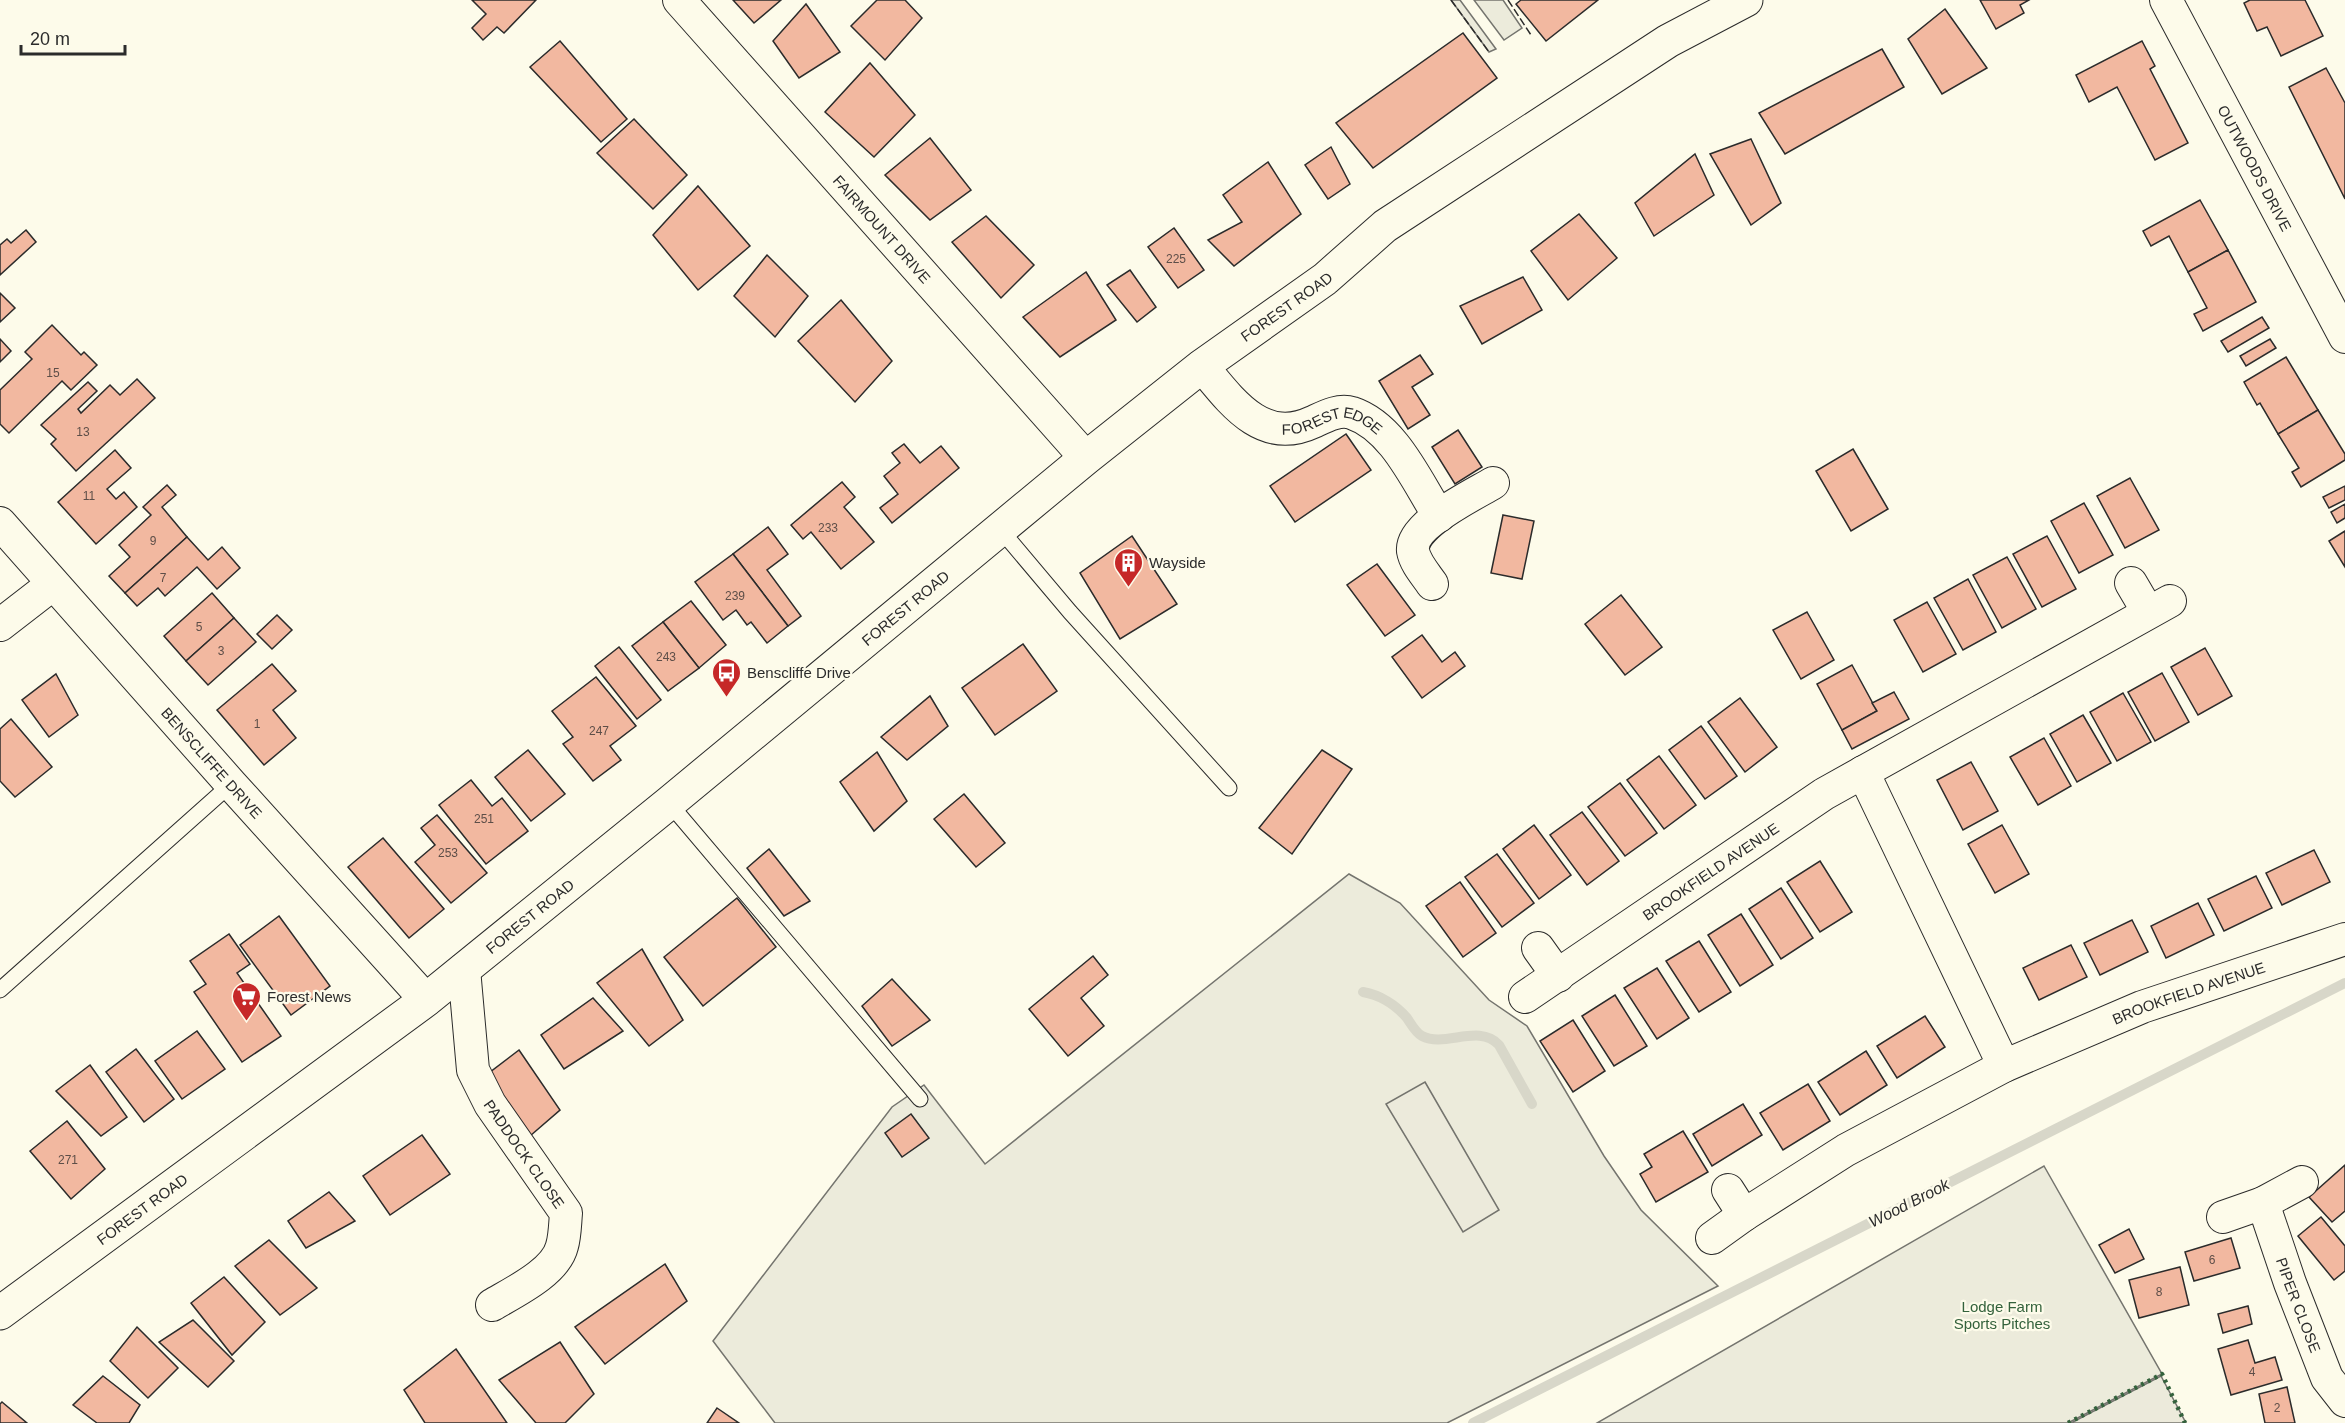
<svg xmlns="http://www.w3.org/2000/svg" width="2345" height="1423" font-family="Helvetica,sans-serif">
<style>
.green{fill:#ecebdb;stroke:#74746e;stroke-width:1.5}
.parking{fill:#eceadb;stroke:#74746e;stroke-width:1.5}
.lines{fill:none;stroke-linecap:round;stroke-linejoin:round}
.stream{stroke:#d8d7c9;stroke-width:10}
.building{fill:#f2b8a0;stroke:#2b2b2b;stroke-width:1.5}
.service-casing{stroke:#2b2b2b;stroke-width:17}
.minor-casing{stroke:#2b2b2b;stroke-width:34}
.tertiary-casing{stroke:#2b2b2b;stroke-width:35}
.service{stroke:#fdfbea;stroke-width:15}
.minor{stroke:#fdfbea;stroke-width:32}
.tertiary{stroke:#fdfbea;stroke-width:33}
.hedge{stroke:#34623c;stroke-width:4.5;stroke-dasharray:3 4.5;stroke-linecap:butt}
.fence{stroke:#2b2b2b;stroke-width:1.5;stroke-dasharray:8 3;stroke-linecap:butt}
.labels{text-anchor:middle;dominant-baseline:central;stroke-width:4.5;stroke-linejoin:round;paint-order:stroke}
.number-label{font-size:12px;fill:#5d4e48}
.street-label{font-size:15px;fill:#2b2b2b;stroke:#fdfbea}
.poi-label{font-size:15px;fill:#2b2b2b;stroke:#fdfbea;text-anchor:start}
.park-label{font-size:15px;fill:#34623c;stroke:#fdfbea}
.water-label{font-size:16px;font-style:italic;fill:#2b2b2b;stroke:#fdfbea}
</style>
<rect width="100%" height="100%" fill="#fdfbea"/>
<!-- green -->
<g class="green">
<polygon points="1451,0 1460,0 1496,49 1489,52"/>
<polygon points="1474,0 1503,0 1522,28 1504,40"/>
<polygon points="1349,874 1400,903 1489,1000 1527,1026 1604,1156 1641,1210 1718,1286 1447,1423 775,1423 713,1341 892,1107 924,1085 985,1164"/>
<polygon points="2044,1166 2162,1374 2068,1423 1597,1423"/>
</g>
<!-- parking -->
<g class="parking">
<polygon points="1425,1082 1499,1210 1463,1232 1386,1104"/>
<polygon points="2161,1376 2186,1423 2071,1423"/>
</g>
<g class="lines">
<!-- stream -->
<g class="stream">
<path d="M1363,992c17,3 33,13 44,26 4,6 9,15 15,18 23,12 57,-13 77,9l33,59"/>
<polyline points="1473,1423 2345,983"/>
</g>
</g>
<!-- building -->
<g class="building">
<polygon points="472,0 536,0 504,33 497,27 483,40 472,28 486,14"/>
<polygon points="733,0 781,0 754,23"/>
<polygon points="877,0 905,0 922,18 885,60 851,26"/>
<polygon points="1521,0 1598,0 1546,41 1516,4"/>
<polygon points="1980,0 2029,0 2020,5 2024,13 1996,29"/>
<polygon points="2250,0 2305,0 2323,36 2281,56 2267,27 2257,31 2244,3"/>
<polygon points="806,4 840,52 799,78 773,41"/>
<polygon points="1945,9 1987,68 1942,94 1908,39"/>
<polygon points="1463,33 1497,78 1373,168 1336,123"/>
<polygon points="560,41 627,119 601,142 530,67"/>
<polygon points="2142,41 2155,66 2150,69 2188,143 2155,160 2117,87 2089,102 2076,75"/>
<polygon points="1882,49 1904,87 1785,154 1759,113"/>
<polygon points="870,63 915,115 874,157 825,112"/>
<polygon points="2326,68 2345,103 2345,199 2289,87"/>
<polygon points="634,119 687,175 653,209 597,153"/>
<polygon points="930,138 971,190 930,220 885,175"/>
<polygon points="1751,139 1781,203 1751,225 1710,154"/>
<polygon points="1331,147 1350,184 1328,199 1305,165"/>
<polygon points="1695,154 1714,195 1654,236 1635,203"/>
<polygon points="1268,162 1301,214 1234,266 1208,240 1242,222 1223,195"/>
<polygon points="698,186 750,246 698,290 653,235"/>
<polygon points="2200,200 2228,250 2188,272 2169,236 2151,246 2143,231"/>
<polygon points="1579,214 1617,258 1568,300 1531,251"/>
<polygon points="986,216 1034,265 1001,298 952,242"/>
<polygon points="1174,228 1204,270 1178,288 1148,247"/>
<polygon points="26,230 36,242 0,275 0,245 7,239 11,243"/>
<polygon points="2228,250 2256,302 2203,331 2194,314 2207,308 2188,272"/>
<polygon points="767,255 808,296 775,337 734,296"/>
<polygon points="1130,270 1156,307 1137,322 1107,285"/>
<polygon points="1086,272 1116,320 1060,357 1023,317"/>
<polygon points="1523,277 1542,310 1482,344 1460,306"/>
<polygon points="0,293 15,308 0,322"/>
<polygon points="841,300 892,361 855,402 798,341"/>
<polygon points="2262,317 2269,328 2228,352 2221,341"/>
<polygon points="52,325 81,355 84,352 97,365 71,390 62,381 9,433 0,424 0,390 32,359 25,352"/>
<polygon points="0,339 11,351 0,362"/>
<polygon points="2270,339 2276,348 2246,366 2240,356"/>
<polygon points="1420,355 1433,374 1412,387 1430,415 1408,429 1379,381"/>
<polygon points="2286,357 2318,410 2278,434 2260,403 2257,405 2244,382"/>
<polygon points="137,379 155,398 76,471 51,444 56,439 41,425 88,382 97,391 78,409 81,413 110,385 120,395"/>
<polygon points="2318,410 2345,454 2345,460 2301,487 2292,472 2299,468 2278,434"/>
<polygon points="1458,430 1482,467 1455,484 1432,447"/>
<polygon points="1346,434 1371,470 1295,522 1270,486"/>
<polygon points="904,444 920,463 941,446 959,468 892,523 880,508 898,494 884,476 900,463 892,453"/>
<polygon points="1853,449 1888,509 1851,531 1816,471"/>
<polygon points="115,450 131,468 107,489 116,499 124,492 137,507 96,544 58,502"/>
<polygon points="2130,478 2159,530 2125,548 2097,496"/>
<polygon points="842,482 855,497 844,507 874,542 841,569 811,532 803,539 791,525"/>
<polygon points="167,485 176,495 162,507 187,537 125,593 109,576 130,557 119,545 151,515 143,507"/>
<polygon points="2345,486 2345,500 2329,508 2323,497"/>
<polygon points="2084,503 2113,555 2079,573 2051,521"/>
<polygon points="2345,504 2345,518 2337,523 2331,512"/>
<polygon points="1503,515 1534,521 1522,579 1491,573"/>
<polygon points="768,527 788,554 767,570 801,616 788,626 733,554"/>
<polygon points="2345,531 2345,567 2329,541"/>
<polygon points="1132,536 1177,604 1120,639 1080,573"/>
<polygon points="2047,536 2076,589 2042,607 2013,554"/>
<polygon points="187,537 208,560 222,547 240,568 217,589 197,567 165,596 158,588 137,606 125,593"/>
<polygon points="733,554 788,626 767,643 751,622 747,625 736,610 723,620 695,582"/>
<polygon points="2007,557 2036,609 2002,628 1973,575"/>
<polygon points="1377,564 1415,615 1385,636 1347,585"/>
<polygon points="1968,579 1996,632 1963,650 1934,598"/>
<polygon points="212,593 234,618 186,661 164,636"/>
<polygon points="1621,595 1662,647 1625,675 1585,624"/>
<polygon points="691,601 726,645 699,668 663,622"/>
<polygon points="1927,602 1956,654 1923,672 1894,620"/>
<polygon points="1807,612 1834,660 1801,679 1773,630"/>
<polygon points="277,615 292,630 272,649 257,634"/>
<polygon points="234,618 256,642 208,685 186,661"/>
<polygon points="663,622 699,668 668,691 632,646"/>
<polygon points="1422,635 1442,662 1455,652 1465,666 1422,698 1392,657"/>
<polygon points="1023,644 1057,691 995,735 962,688"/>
<polygon points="619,647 661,700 637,719 595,666"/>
<polygon points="2205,648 2232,696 2198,715 2171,667"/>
<polygon points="272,664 296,691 273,710 296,738 264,765 217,710"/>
<polygon points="1852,665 1877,711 1842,730 1817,684"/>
<polygon points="2162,673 2189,722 2155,741 2128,692"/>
<polygon points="56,674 78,715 49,737 22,700"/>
<polygon points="596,677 636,726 610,746 621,760 593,781 563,744 573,737 552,711"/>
<polygon points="1894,692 1909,719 1852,749 1842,730 1877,711 1872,703"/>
<polygon points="2123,693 2151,742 2117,761 2090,712"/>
<polygon points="930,696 948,726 907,760 881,737"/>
<polygon points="1740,698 1777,747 1745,772 1708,722"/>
<polygon points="2083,715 2111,763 2077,782 2050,734"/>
<polygon points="11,719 52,767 15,797 0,781 0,729"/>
<polygon points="1701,726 1737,776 1705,799 1669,750"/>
<polygon points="2044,738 2071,786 2038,805 2010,757"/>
<polygon points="528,750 565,794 531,821 495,777"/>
<polygon points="1322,750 1352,769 1292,854 1259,828"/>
<polygon points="877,752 907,801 874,831 840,782"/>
<polygon points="1659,756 1696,805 1664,829 1627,780"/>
<polygon points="1971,762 1998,811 1963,830 1937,780"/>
<polygon points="471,780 492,806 502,798 528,831 486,864 439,805"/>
<polygon points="1620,783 1657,833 1625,856 1588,807"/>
<polygon points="964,794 1005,843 976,867 934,819"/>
<polygon points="1582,812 1619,861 1587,885 1550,835"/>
<polygon points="437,815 487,873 451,903 415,862 435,845 421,828"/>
<polygon points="1534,825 1571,875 1539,899 1503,849"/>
<polygon points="2002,825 2029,874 1995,893 1968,844"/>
<polygon points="383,838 444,909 409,938 348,867"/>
<polygon points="769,849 810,901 784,916 747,868"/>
<polygon points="2314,850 2330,882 2282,905 2266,873"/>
<polygon points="1497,854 1534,903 1502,927 1465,877"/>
<polygon points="1820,861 1852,912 1820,932 1787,882"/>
<polygon points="2256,876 2272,908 2224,931 2208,899"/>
<polygon points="1460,882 1496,933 1463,957 1426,906"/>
<polygon points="1781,888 1813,938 1781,959 1749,909"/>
<polygon points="737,898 776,947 703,1006 664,957"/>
<polygon points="2198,903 2214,935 2166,958 2151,926"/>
<polygon points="1741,914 1773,965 1740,986 1708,935"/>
<polygon points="279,916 330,986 291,1015 240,945"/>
<polygon points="2132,920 2148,952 2100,975 2084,943"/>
<polygon points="229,934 250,964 237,973 281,1036 242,1062 194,992 206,984 190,961"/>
<polygon points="1699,941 1731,992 1699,1012 1666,961"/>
<polygon points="2071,945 2087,977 2039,1000 2023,968"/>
<polygon points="642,949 683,1020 649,1046 597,983"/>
<polygon points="1093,956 1108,975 1081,998 1104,1026 1068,1056 1029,1009"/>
<polygon points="1657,968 1689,1018 1657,1039 1624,988"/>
<polygon points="892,979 930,1020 892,1046 862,1006"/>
<polygon points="1615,995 1647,1046 1614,1066 1582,1016"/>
<polygon points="593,998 623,1031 564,1069 541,1035"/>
<polygon points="1925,1016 1945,1047 1897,1078 1877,1046"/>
<polygon points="1573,1020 1605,1071 1573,1092 1540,1041"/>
<polygon points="197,1031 225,1069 182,1099 155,1061"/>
<polygon points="136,1049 174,1099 144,1122 106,1072"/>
<polygon points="519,1050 560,1110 530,1136 485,1076"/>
<polygon points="1866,1051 1887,1085 1840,1115 1818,1082"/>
<polygon points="90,1065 127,1117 101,1136 56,1091"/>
<polygon points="1808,1084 1830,1121 1783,1150 1760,1113"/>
<polygon points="1743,1104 1762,1135 1712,1166 1693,1134"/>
<polygon points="911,1114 929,1138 902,1157 885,1133"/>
<polygon points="67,1121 105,1169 71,1199 30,1151"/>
<polygon points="1683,1131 1708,1172 1656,1202 1640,1174 1652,1167 1644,1154"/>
<polygon points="422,1135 450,1174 390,1215 363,1176"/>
<polygon points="2345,1165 2345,1211 2332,1222 2309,1197"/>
<polygon points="329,1192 355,1221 306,1248 288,1221"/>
<polygon points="2321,1217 2345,1246 2345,1271 2334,1280 2298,1236"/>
<polygon points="2129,1229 2144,1259 2115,1273 2099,1245"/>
<polygon points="2231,1238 2240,1268 2194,1281 2185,1252"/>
<polygon points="269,1240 317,1288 280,1315 235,1266"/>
<polygon points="665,1264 687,1301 605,1364 575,1327"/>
<polygon points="2180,1267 2189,1305 2139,1318 2129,1280"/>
<polygon points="224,1277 265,1322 232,1355 191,1303"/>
<polygon points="2248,1306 2252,1324 2223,1333 2218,1314"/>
<polygon points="193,1320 234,1361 208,1387 159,1342"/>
<polygon points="137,1327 178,1368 148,1398 110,1361"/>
<polygon points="2248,1340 2255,1363 2275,1357 2282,1380 2231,1395 2218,1349"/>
<polygon points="560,1342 594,1394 565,1423 536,1423 499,1380"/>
<polygon points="456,1349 507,1423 425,1423 404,1390"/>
<polygon points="103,1376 140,1405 129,1423 97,1423 73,1405"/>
<polygon points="2287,1387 2295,1423 2265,1423 2259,1394"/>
<polygon points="2,1402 27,1423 0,1423 0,1404"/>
<polygon points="717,1408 739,1423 707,1423"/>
</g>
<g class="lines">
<defs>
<g id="service">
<polyline points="1000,529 1070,612 1229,788"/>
<polyline points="669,803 920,1099"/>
<polyline points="0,990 231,784"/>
</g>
<g id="minor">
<path id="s1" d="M679,0l407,458"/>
<path id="s2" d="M2166,0l179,337"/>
<path id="s3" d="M1202,366c29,35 60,80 111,56 13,-6 26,-13 39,-9 42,14 65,69 87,103"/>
<path id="s4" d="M0,523l231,261 195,216"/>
<polyline points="2131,583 2148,612"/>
<path d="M1432,584c-6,-9 -17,-21 -19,-33 -3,-26 60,-56 80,-68"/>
<polyline points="0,625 53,584"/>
<polyline points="1863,772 2004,1066"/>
<polyline points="1538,948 1558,976"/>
<path id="s5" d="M464,969l9,101 17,34 76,109c-1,11 -1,23 -4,33 -6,26 -48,46 -70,59"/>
<path id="s6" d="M1525,997l299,-203 346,-193"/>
<polyline points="1728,1190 1744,1215"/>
<path id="s7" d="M2263,1203l27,80 37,95 18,23"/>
<polyline points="2223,1217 2263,1203 2302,1182"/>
<path id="s8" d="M1712,1238l32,-23 102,-65 158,-84 138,-59 203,-68"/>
</g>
<g id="tertiary">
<path id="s9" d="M0,1313l426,-313 243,-197 417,-345 116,-92 123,-87 60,-53 283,-185 78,-41"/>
</g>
</defs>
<!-- service casing -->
<use href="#service" class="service-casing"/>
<!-- minor casing -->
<use href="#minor" class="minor-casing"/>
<!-- tertiary casing -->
<use href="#tertiary" class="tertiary-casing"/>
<!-- service -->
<use href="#service" class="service"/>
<!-- minor -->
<use href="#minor" class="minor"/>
<!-- tertiary -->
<use href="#tertiary" class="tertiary"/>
<!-- hedge -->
<polyline class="hedge" points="2068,1423 2162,1374 2185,1423"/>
<!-- fence -->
<g class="fence">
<polyline points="1451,0 1489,52"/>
<polyline points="1508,0 1531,35"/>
</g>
</g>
<!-- icons -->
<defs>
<symbol id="building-pin" viewBox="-11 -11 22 30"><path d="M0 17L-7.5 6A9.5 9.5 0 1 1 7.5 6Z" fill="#c62828" stroke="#fdfbea"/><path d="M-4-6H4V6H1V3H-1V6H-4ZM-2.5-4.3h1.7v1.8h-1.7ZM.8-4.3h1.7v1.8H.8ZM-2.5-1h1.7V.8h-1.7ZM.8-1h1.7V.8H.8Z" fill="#fff"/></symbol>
<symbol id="bus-pin" viewBox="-11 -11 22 30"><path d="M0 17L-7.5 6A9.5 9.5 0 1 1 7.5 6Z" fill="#c62828" stroke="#fdfbea"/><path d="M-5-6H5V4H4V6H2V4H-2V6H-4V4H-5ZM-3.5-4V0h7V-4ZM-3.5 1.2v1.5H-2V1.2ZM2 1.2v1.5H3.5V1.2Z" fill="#fff"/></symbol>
<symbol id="supermarket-pin" viewBox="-11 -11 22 30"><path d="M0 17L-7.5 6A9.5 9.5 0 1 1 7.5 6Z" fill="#c62828" stroke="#fdfbea"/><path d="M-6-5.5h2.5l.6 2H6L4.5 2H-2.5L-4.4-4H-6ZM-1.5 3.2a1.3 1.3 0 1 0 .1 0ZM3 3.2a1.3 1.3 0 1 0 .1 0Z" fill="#fff"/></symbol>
</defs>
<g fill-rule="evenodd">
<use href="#building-pin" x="1112" y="546" width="33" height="45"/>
<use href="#bus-pin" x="710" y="656" width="33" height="45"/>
<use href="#supermarket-pin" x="230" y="980" width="33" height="45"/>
</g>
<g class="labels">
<!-- number labels -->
<g class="number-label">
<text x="1176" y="259">225</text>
<text x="53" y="373">15</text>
<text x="83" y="432">13</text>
<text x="89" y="496">11</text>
<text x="828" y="528">233</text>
<text x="153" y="541">9</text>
<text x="163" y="578">7</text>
<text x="735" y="596">239</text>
<text x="199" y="627">5</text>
<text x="221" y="651">3</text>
<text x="666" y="657">243</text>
<text x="257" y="724">1</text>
<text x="599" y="731">247</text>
<text x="484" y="819">251</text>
<text x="448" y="853">253</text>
<text x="68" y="1160">271</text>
<text x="2212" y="1260">6</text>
<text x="2159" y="1292">8</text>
<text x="2252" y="1372">4</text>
<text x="2277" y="1408">2</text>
</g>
<!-- street labels -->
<g class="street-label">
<text stroke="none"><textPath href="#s2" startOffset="190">OUTWOODS DRIVE</textPath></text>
<text stroke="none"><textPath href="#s1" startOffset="306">FAIRMOUNT DRIVE</textPath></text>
<text stroke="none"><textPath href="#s9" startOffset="1634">FOREST ROAD</textPath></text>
<text stroke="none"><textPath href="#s3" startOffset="158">FOREST EDGE</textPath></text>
<text stroke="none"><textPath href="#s9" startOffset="1148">FOREST ROAD</textPath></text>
<text stroke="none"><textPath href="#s4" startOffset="320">BENSCLIFFE DRIVE</textPath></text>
<text stroke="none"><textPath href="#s6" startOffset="224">BROOKFIELD AVENUE</textPath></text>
<text stroke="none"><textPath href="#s9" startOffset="662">FOREST ROAD</textPath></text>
<text stroke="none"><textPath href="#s8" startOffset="538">BROOKFIELD AVENUE</textPath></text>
<text stroke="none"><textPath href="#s5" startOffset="200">PADDOCK CLOSE</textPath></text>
<text stroke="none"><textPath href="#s9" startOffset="176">FOREST ROAD</textPath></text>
<text stroke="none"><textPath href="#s7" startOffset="108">PIPER CLOSE</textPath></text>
</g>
<!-- poi labels -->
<g class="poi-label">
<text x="1149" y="562">Wayside</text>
<text x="747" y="672">Benscliffe Drive</text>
<text x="267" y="996">Forest News</text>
</g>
<!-- park labels -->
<g class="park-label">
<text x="2002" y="1306">Lodge Farm<tspan x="2002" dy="17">Sports Pitches</tspan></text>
</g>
<!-- water labels -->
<g class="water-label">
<text transform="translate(1909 1203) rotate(-27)">Wood Brook</text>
</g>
</g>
<!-- scale -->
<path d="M21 45v9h104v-9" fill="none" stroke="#2b2b2b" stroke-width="3"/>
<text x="30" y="45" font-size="18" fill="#2b2b2b" stroke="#fdfbea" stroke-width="4.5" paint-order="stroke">20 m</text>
</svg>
